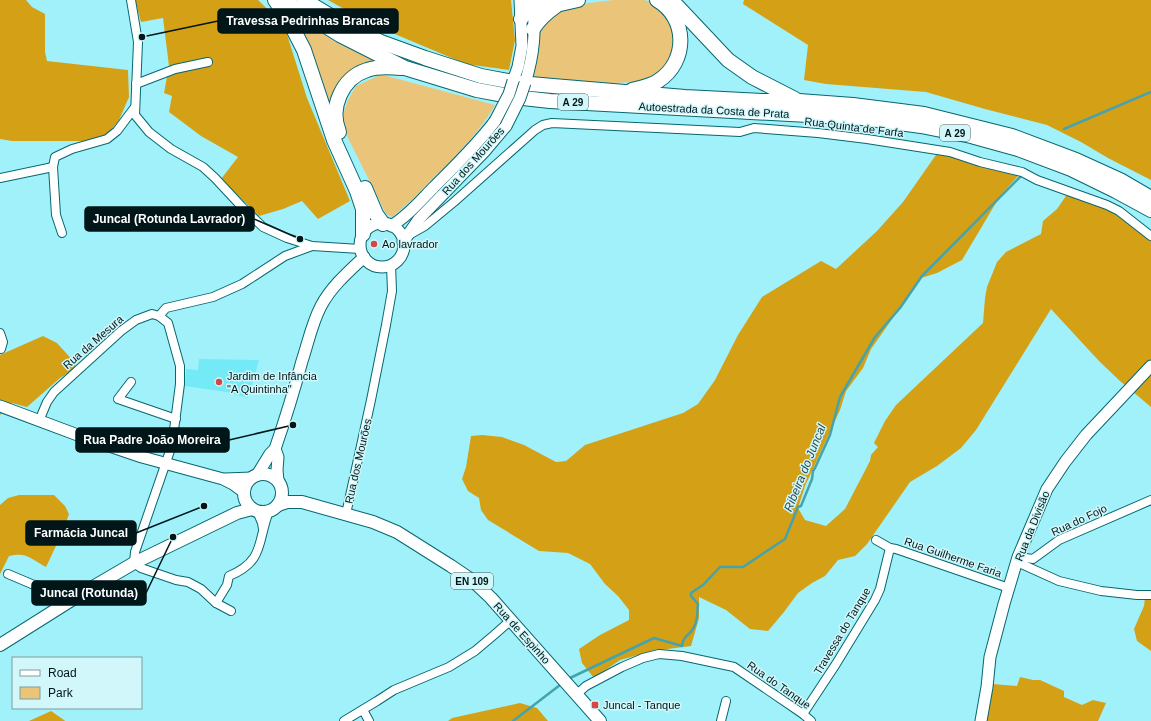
<svg xmlns="http://www.w3.org/2000/svg" width="1151" height="721" font-family="Helvetica,sans-serif">
<style>
.built{fill:#73eaf6}
.green{fill:#eac579}
.forest{fill:#d4a016}
.lines{fill:none;stroke-linecap:round;stroke-linejoin:round}
.stream{stroke:#46a3ac;stroke-width:2.5}
.street-casing{stroke:#06676f;stroke-width:10}
.secondary-casing{stroke:#06676f;stroke-width:13}
.primary-casing{stroke:#06676f;stroke-width:14}
.highway-casing{stroke:#06676f;stroke-width:16}
.street{stroke:#fff;stroke-width:8}
.secondary{stroke:#fff;stroke-width:11}
.primary{stroke:#fff;stroke-width:12}
.highway{stroke:#fff;stroke-width:14}
.secondary-bridge-casing{stroke:#06676f;stroke-width:13;stroke-linecap:butt}
.secondary-bridge{stroke:#fff;stroke-width:11}
.poi-dot{fill:#d54647;stroke:#d1f7fb;stroke-width:1.5}
.labels{text-anchor:middle;dominant-baseline:central;stroke-width:3;stroke-linejoin:round;paint-order:stroke}
.shield{fill:#d1f7fb;stroke:#3f5a5c;stroke-width:1}
.shield-label{font-size:10px;font-weight:bold;fill:#011618}
.street-label{font-size:11px;fill:#011618;stroke:#d1f7fb}
.poi-label{font-size:11px;fill:#011618;stroke:#d1f7fb;text-anchor:start}
.water-label{font-size:12px;font-style:italic;fill:#2b494c;stroke:#d1f7fb}
.leader{fill:none;stroke:#011618;stroke-width:1.5}
.callout-dot{fill:#011618;stroke:#d1f7fb;stroke-width:1.5}
.callout{fill:#011618;stroke:#011618;stroke-width:1.5}
.callout-label{font-size:12px;text-anchor:middle;font-weight:bold;fill:#fff}
</style>
<rect width="100%" height="100%" fill="#a1f1fa"/>
<!-- built -->
<polygon class="built" points="199,359 259,360 248,398 227,392 185,386 186,369 198,370"/>
<!-- green -->
<g class="green">
<polygon points="613,0 644,0 651,2 665,12 674,34 672,59 655,77 641,82 608,83 532,77 539,32 546,19 566,6"/>
<polygon points="295,16 336,42 378,63 330,108 292,20"/>
<path d="M378,76h9l108,29c-17,29 -38,50 -62,73 -13,14 -26,27 -41,39l-6,-3 -42,-84v-18l4,-12 8,-14z"/>
</g>
<!-- forest -->
<g class="forest">
<polygon points="0,0 26,0 32,7 45,14 45,52 47,61 128,70 129,97 119,120 104,139 85,141 12,141 0,139"/>
<polygon points="135,0 258,0 284,25 307,98 350,201 318,219 302,201 283,209 259,216 221,179 238,157 201,136 169,112 172,96 164,93 169,66 163,18 141,22"/>
<polygon points="328,0 511,0 515,40 509,70 466,64 371,24"/>
<polygon points="744,0 1151,0 1151,180 1108,158 1081,142 1047,125 985,109 926,92 826,84 804,80 808,45 743,4"/>
<polygon points="938,152 1019,175 1000,196 962,260 937,273 921,278 871,349 863,368 846,391 840,410 805,486 798,508 805,520 826,526 845,509 870,461 871,455 878,447 874,443 885,421 896,405 983,323 985,298 987,287 997,262 1006,252 1041,234 1043,221 1057,209 1068,193 1110,209 1151,239 1151,407 1120,381 1099,361 1051,309 976,430 961,448 937,466 910,482 867,544 855,556 838,560 825,576 812,583 798,593 784,612 768,631 750,629 726,610 699,597 699,618 691,646 652,651 620,660 594,678 582,663 579,649 600,635 629,620 629,610 618,596 605,584 590,564 568,553 539,551 488,520 481,510 479,498 468,491 462,479 466,467 471,436 482,435 502,437 524,445 556,462 566,461 585,445 683,413 698,404 715,380 738,335 762,297 821,261 836,269 877,231 903,202"/>
<polygon points="43,336 57,343 75,363 76,368 60,378 27,407 12,403 0,415 0,355"/>
<path d="M19,495h35l11,11 4,8 -6,17 -17,36c-16,-8 -18,-15 -37,-11l-9,18v-69l8,-7z"/>
<polygon points="1151,595 1151,651 1137,641 1134,629 1144,606 1145,598"/>
<polygon points="1020,677 1033,680 1040,680 1064,691 1064,697 1082,705 1093,700 1106,703 1098,721 983,721 992,684 1017,686"/>
<polygon points="520,703 537,708 548,721 448,721 452,718"/>
<polygon points="51,711 64,720 65,721 29,721"/>
</g>
<g class="lines">
<!-- stream -->
<g class="stream">
<polyline points="1064,129 1151,92"/>
<path d="M570,678l84,-40 28,8c1,-11 8,-10 12,-19 4,-6 3,-16 4,-23l-7,-8v-3l12,-8 17,-18h23l42,-28 13,-32 3,-1 11,-27 1,-8 2,-3 15,-33 10,-38 35,-60 25,-29 22,-32 100,-101"/>
<polyline points="513,721 560,685"/>
</g>
<defs>
<g id="street">
<polyline points="131,0 138,42 135,115 149,132 171,149 203,167 215,178 242,207 263,227 287,238 312,246 360,249"/>
<polyline points="136,84 175,69 208,62"/>
<polyline points="0,178 53,167"/>
<polyline points="62,233 56,215 53,167 55,157 72,149 107,139 117,131 135,107"/>
<polyline points="409,235 425,226 454,202 535,130 543,125 552,123 740,132 754,128 818,133 867,139 950,152 980,162 1022,172 1037,180 1107,205 1119,211 1151,236"/>
<polyline points="159,316 166,308 213,297 242,284 285,256 312,246"/>
<polyline points="0,333 3,342 1,349"/>
<polyline points="131,382 118,399 176,419"/>
<polyline points="39,421 47,402 54,392 121,331 136,320 152,314 159,316 168,323 180,366 180,384 172,445 135,552 134,563 141,568 176,580 188,582 201,589 216,603 231,611"/>
<polyline points="257,511 262,523 263,529"/>
<polyline points="346,514 371,400 386,325 392,291 391,265"/>
<polyline points="890,548 896,549 1009,588"/>
<polyline points="1018,557 1033,559 1059,540 1151,500"/>
<polyline points="1017,562 1059,581 1101,591 1137,595 1151,595"/>
<polyline points="8,574 34,585 54,588 81,594"/>
<path d="M216,603l11,-18 2,-9c36,-15 28,-34 40,-65"/>
<polyline points="577,694 586,686 622,667 643,658 659,654 682,656 734,667 803,714 811,721"/>
<polyline points="363,710 369,721"/>
<polyline points="803,714 836,664 875,600 880,589 890,548 876,540"/>
<polyline points="344,721 377,701 394,690 449,667 475,651 494,635 511,620"/>
<polyline points="721,721 726,701"/>
</g>
<g id="secondary">
<polyline points="513,81 518,67 522,46 520,0"/>
<path d="M525,83c8,-25 13,-58 5,-83"/>
<circle cx="382" cy="245" r="22"/>
<path d="M391,226c17,-10 30,-26 43,-39 21,-21 43,-42 61,-66"/>
<polyline points="403,242 419,219 484,152 506,126"/>
<polyline points="0,406 83,437 142,457 223,479 233,484 244,492"/>
<polyline points="275,449 278,457 277,470 278,481"/>
<path d="M257,475l13,-21 5,-5c10,-29 19,-58 27,-88 6,-18 10,-38 19,-55 10,-19 27,-34 43,-49"/>
<polyline points="225,479 252,478"/>
<polyline points="981,721 987,687 990,657 1004,604 1018,557 1047,489 1065,462 1086,435 1151,366"/>
</g>
<g id="primary">
<circle cx="263" cy="493" r="19"/>
<polyline points="278,505 287,502 302,502 373,522 397,532 451,566 473,581 491,598 600,721"/>
<polyline points="0,645 81,594 134,563 237,513 252,509"/>
</g>
<g id="highway">
<polyline points="275,0 288,19 304,50 334,140 357,191 363,209 363,234"/>
<polyline points="282,0 300,10 340,35 405,68 477,90 514,97 550,101 863,118 921,126 971,136 1018,149 1071,169 1116,191 1151,210"/>
<polyline points="304,0 344,24 381,42 425,58 481,76 519,83 553,86 685,97 762,101 799,101 853,105 924,114 1012,136 1076,160 1120,180 1151,198"/>
<polyline points="527,0 539,7 547,7 578,0"/>
<polyline points="671,0 679,8 728,60 752,77 795,99"/>
<polyline points="521,19 528,7 536,0"/>
<path d="M533,29c6,-10 13,-16 23,-23"/>
<path d="M632,90c8,-2 19,-4 26,-9 30,-19 30,-63 -1,-81"/>
<path d="M339,132c-10,-24 3,-54 28,-62 11,-4 23,-3 34,-2"/>
<polyline points="365,188 376,214 383,224"/>
</g>
</defs>
<!-- street casing -->
<use href="#street" class="street-casing"/>
<!-- secondary casing -->
<use href="#secondary" class="secondary-casing"/>
<!-- primary casing -->
<use href="#primary" class="primary-casing"/>
<!-- highway casing -->
<use href="#highway" class="highway-casing"/>
<!-- street -->
<use href="#street" class="street"/>
<!-- secondary -->
<use href="#secondary" class="secondary"/>
<!-- primary -->
<use href="#primary" class="primary"/>
<!-- highway -->
<use href="#highway" class="highway"/>
<defs>
<g id="secondary-bridge">
<polyline points="495,121 509,94 513,81"/>
<polyline points="506,126 520,98 525,83"/>
</g>
</defs>
<!-- secondary-bridge casing -->
<use href="#secondary-bridge" class="secondary-bridge-casing"/>
<!-- secondary-bridge -->
<use href="#secondary-bridge" class="secondary-bridge"/>
</g>
<!-- markers -->
<g class="poi-dot">
<circle cx="374" cy="244" r="4"/>
<circle cx="219" cy="382" r="4"/>
<rect x="591" y="701" width="8" height="8" rx="2"/>
</g>
<g class="labels">
<!-- shield labels -->
<g class="shield">
<rect x="558" y="94" width="30" height="16" rx="3"/>
<rect x="940" y="125" width="30" height="16" rx="3"/>
<rect x="451" y="573" width="42" height="16" rx="3"/>
</g>
<g class="shield-label">
<text x="573" y="102">A 29</text>
<text x="955" y="133">A 29</text>
<text x="472" y="581">EN 109</text>
</g>
<!-- street labels -->
<g class="street-label">
<text transform="translate(714 110) rotate(3)">Autoestrada da Costa de Prata</text>
<text transform="translate(854 127) rotate(7)">Rua Quinta de Farfa</text>
<text transform="translate(473 161) rotate(-48)">Rua dos Mourões</text>
<text transform="translate(93 342) rotate(-41)">Rua da Mesura</text>
<text transform="translate(358 461) rotate(-77)">Rua dos Mourões</text>
<text transform="translate(1079 520) rotate(-25)">Rua do Fojo</text>
<text transform="translate(1032 526) rotate(-68)">Rua da Divisão</text>
<text transform="translate(953 557) rotate(19)">Rua Guilherme Faria</text>
<text transform="translate(842 631) rotate(-59)">Travessa do Tanque</text>
<text transform="translate(522 633) rotate(48)">Rua de Espinho</text>
<text transform="translate(779 685) rotate(35)">Rua do Tanque</text>
</g>
<!-- poi labels -->
<g class="poi-label">
<text x="382" y="244">Ao lavrador</text>
<text x="227" y="376">Jardim de Infância<tspan x="227" dy="13">"A Quintinha"</tspan></text>
<text x="603" y="705">Juncal - Tanque</text>
</g>
<!-- water labels -->
<g class="water-label">
<text transform="translate(805 468) rotate(-68)">Ribeira do Juncal</text>
</g>
</g>
<!-- callouts -->
<path class="leader" d="M142 37L218 21M300 239L254 219M293 425L229 440M204 506L136 533M173 537L146 593"/>
<g class="callout-dot">
<circle cx="142" cy="37" r="4"/>
<circle cx="300" cy="239" r="4"/>
<circle cx="293" cy="425" r="4"/>
<circle cx="204" cy="506" r="4"/>
<circle cx="173" cy="537" r="4"/>
</g>
<g class="callout">
<rect x="218" y="9" width="180" height="24" rx="4"/>
<rect x="85" y="207" width="169" height="24" rx="4"/>
<rect x="76" y="428" width="153" height="24" rx="4"/>
<rect x="26" y="521" width="110" height="24" rx="4"/>
<rect x="32" y="581" width="114" height="24" rx="4"/>
</g>
<g class="callout-label">
<text x="308" y="25">Travessa Pedrinhas Brancas</text>
<text x="169" y="223">Juncal (Rotunda Lavrador)</text>
<text x="152" y="444">Rua Padre João Moreira</text>
<text x="81" y="537">Farmácia Juncal</text>
<text x="89" y="597">Juncal (Rotunda)</text>
</g>
<!-- legend -->
<rect x="12" y="657" width="130" height="52" fill="#d1f7fb" stroke="#7e9da0"/>
<rect x="20" y="670" width="20" height="6" fill="#ffffff" stroke="#7e9da0"/>
<text x="48" y="677" font-size="12" fill="#011618">Road</text>
<rect x="20" y="687" width="20" height="12" fill="#eac579" stroke="#7e9da0"/>
<text x="48" y="697" font-size="12" fill="#011618">Park</text>
</svg>
